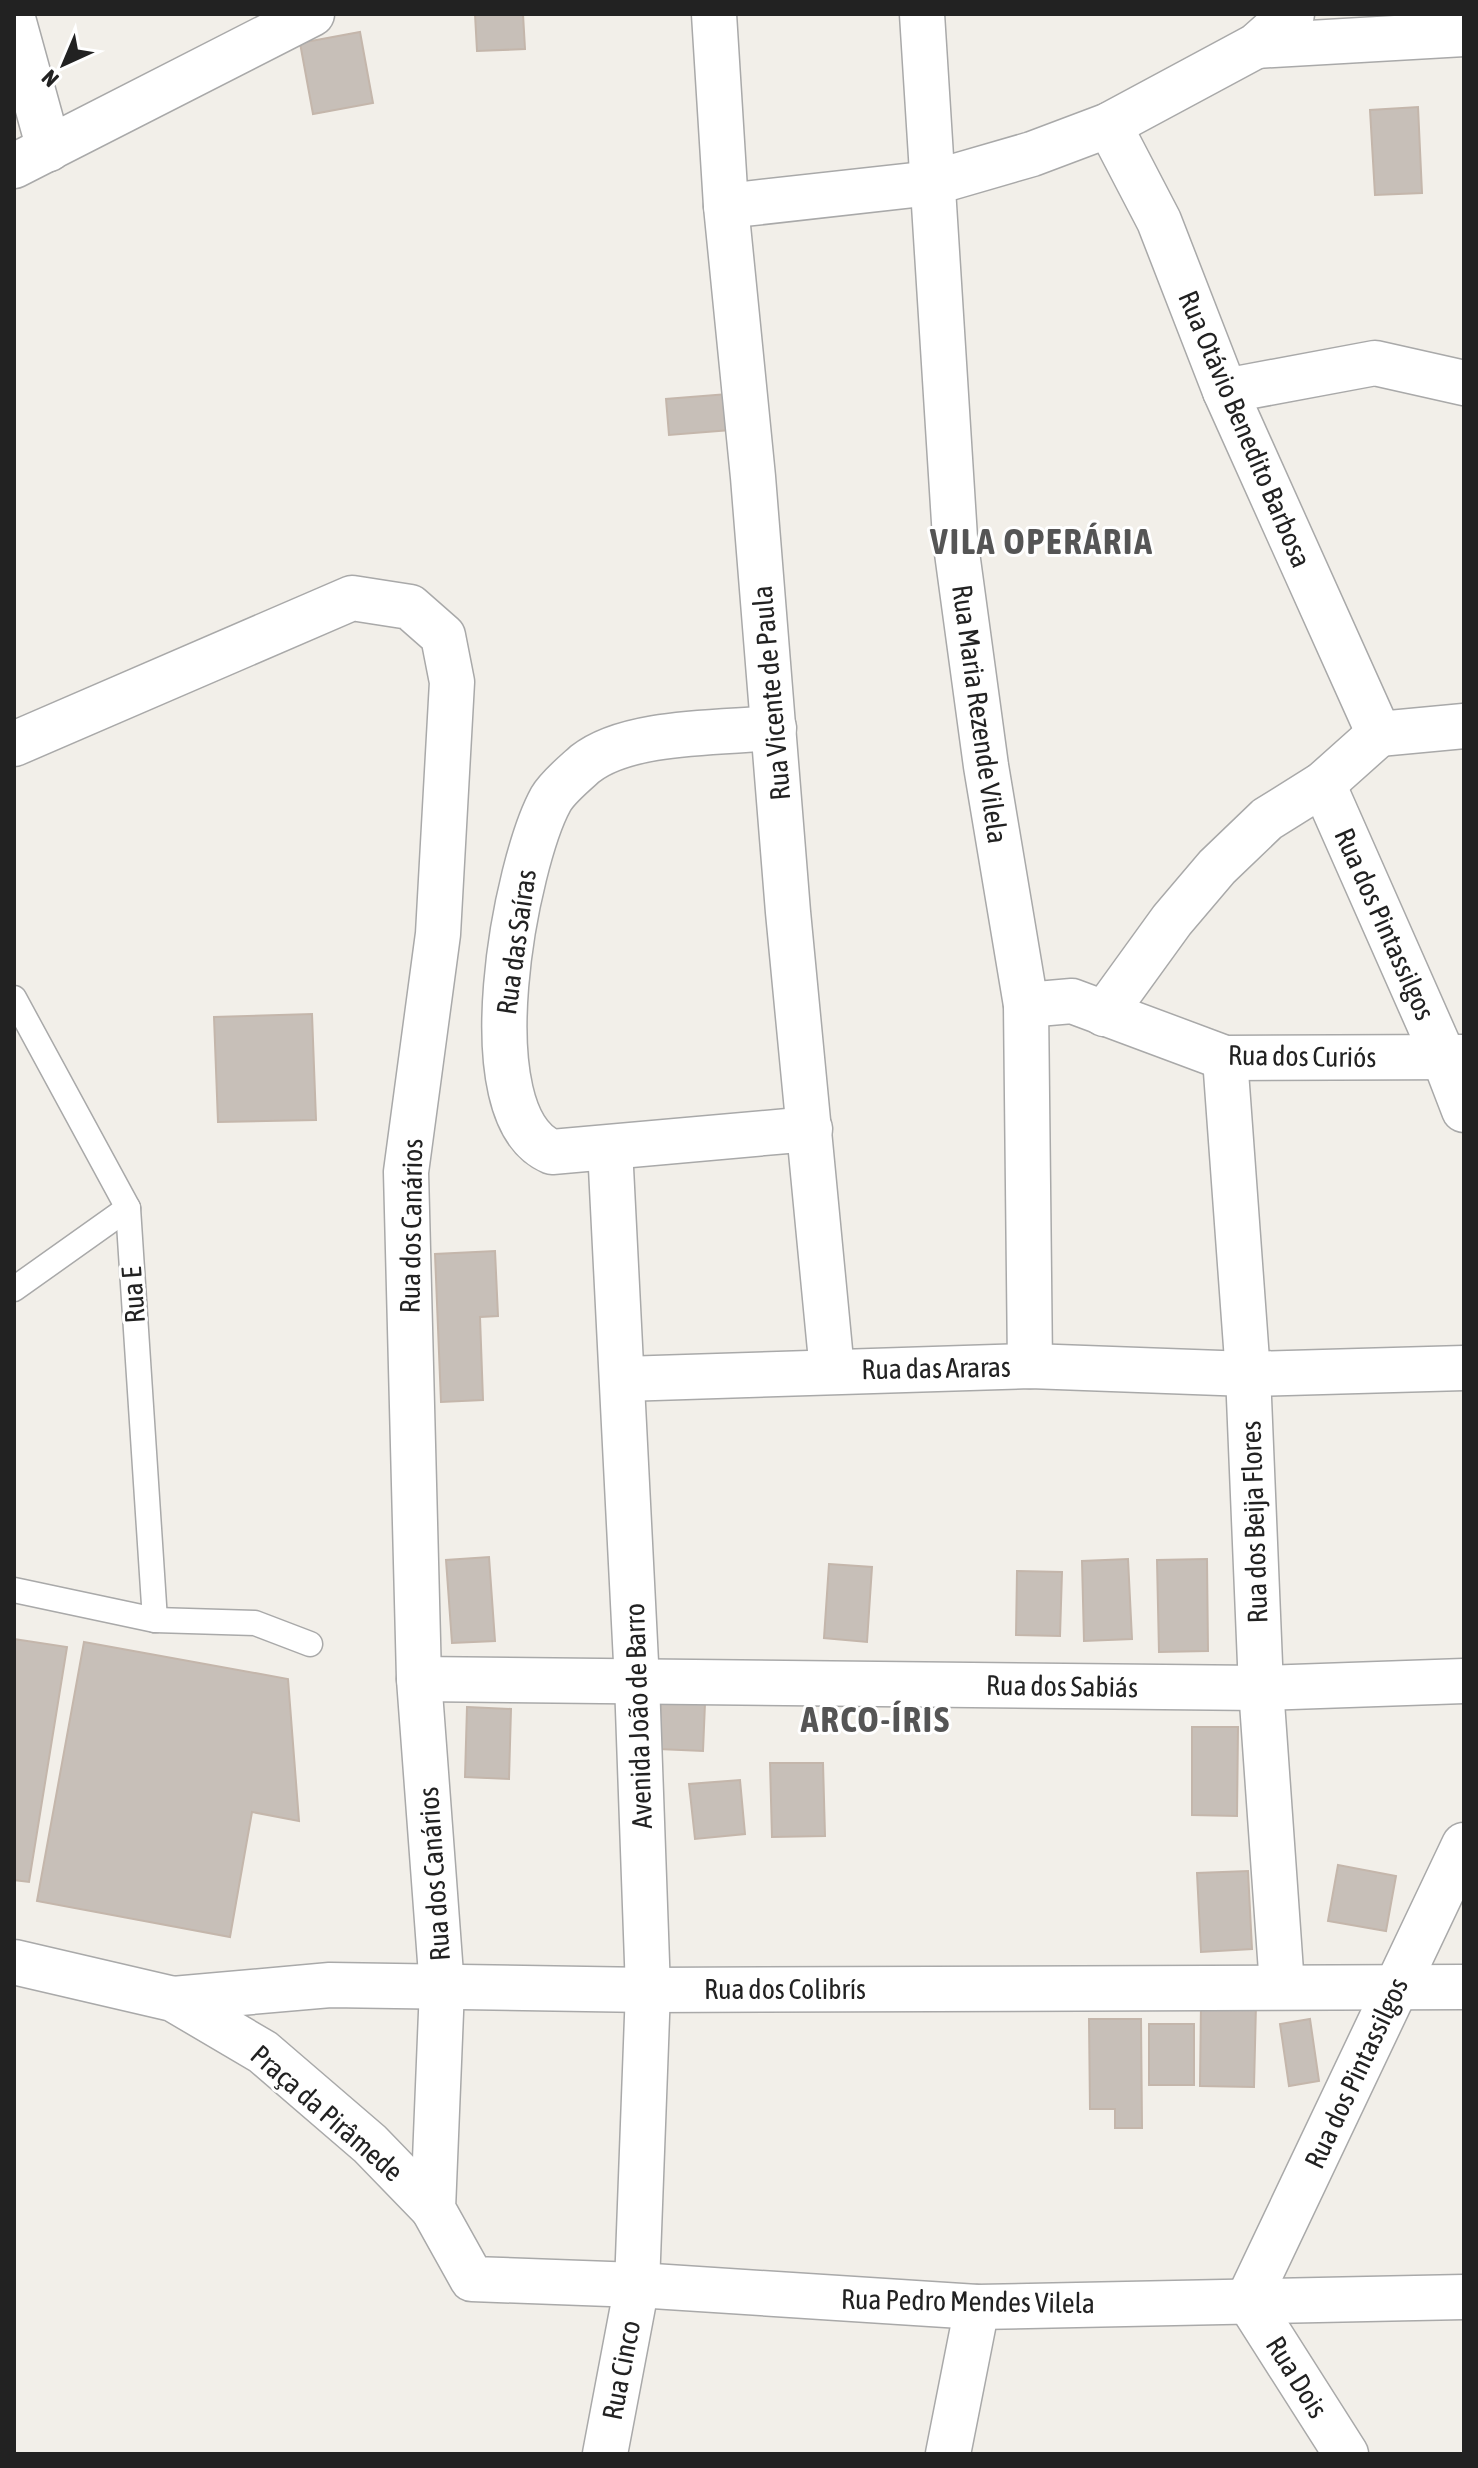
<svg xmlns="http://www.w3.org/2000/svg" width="1478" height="2468" font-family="'Asap Condensed',sans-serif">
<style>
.building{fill:#c7bfb8;stroke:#c4b6ab;stroke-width:2}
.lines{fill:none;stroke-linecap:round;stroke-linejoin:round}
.lane-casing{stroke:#a9a9a9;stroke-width:27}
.street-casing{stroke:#a9a9a9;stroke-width:47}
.lane{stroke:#fff;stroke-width:24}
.street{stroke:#fff;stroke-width:44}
.labels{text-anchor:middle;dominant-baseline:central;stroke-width:6;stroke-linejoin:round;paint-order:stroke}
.street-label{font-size:28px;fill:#222;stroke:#fff}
.district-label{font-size:36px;font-weight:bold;letter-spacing:2px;fill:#555;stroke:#fff}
</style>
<rect width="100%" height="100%" fill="#f2efe9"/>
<!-- building -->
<g class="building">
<polygon points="475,14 523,14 525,49 477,51"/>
<polygon points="360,32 373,103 313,114 300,43"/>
<polygon points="1418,107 1422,193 1375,195 1370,110"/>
<polygon points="740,393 743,429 669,435 666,399"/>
<polygon points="312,1014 316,1120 218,1122 214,1017"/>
<polygon points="495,1251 498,1316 480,1317 483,1400 441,1402 435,1254"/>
<polygon points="489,1557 495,1641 452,1643 446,1560"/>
<polygon points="1128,1559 1132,1639 1084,1641 1082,1561"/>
<polygon points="1207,1559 1208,1651 1159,1652 1157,1560"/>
<polygon points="829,1564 872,1567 867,1642 824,1638"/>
<polygon points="1017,1571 1062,1572 1060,1636 1016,1635"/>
<polygon points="14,1639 67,1647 29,1882 14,1880"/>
<polygon points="84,1642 288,1679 299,1821 252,1812 230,1937 37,1901"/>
<polygon points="661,1701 705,1703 703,1751 659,1749"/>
<polygon points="467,1707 511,1709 509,1779 465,1777"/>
<polygon points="1192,1727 1238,1727 1237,1816 1192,1815"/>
<polygon points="770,1763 823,1763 825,1836 772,1837"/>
<polygon points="740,1780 745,1834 695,1839 689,1784"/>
<polygon points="1338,1865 1396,1876 1386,1931 1328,1921"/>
<polygon points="1248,1871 1252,1949 1201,1952 1197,1873"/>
<polygon points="1201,2003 1256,2004 1254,2087 1200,2086"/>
<polygon points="1089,2019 1141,2019 1142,2128 1115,2128 1115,2109 1090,2109"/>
<polygon points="1310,2019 1319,2081 1289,2086 1280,2024"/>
<rect x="1149" y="2024" width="45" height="61"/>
</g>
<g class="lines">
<defs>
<g id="lane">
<polyline points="14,998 128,1208 155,1620"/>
<polyline points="14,1289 128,1208"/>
<polyline points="14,1590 155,1620 255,1623 310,1644"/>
</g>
<g id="street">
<polyline points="714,14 726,206 753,477 788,912 832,1371"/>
<polyline points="922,14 955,538 986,766 1026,1005 1030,1366"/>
<polyline points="14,22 49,149"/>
<polyline points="1256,46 1464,34"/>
<polyline points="1109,125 1159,221 1225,391 1379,734"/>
<polyline points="14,166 312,14"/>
<polyline points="726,206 932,183 1032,154 1109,125 1256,46 1292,14"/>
<polyline points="1225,391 1375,363 1464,383"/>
<path d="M774,728c-54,5 -146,2 -189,36 -10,9 -27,23 -34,35 -35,63 -85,317 1,353l258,-23"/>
<polyline points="1379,734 1464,726"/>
<polyline points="14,744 352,598 410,607 443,636 452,682 438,934 406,1172 419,1679 442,1988 433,2209 472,2279 637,2285 977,2307 1464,2297"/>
<polyline points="1323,784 1444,1058 1464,1110"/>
<polyline points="1026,1005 1072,1001 1225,1058 1464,1057"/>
<polyline points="1104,1014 1172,920 1217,867 1267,819 1323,784 1379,734"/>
<polyline points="1225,1058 1248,1374 1261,1688 1282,1986"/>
<polyline points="623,1379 1030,1366 1248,1374 1464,1368"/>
<polyline points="419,1679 1261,1688 1464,1681"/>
<polyline points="14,1962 173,1999 263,2052 370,2144 433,2209"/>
<polyline points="173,1999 330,1985 648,1990 1464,1987"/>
<polyline points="605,2454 637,2285 648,1990 637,1682 610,1148"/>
<polyline points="948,2454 977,2307"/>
<polyline points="1346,2454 1248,2300 1464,1845"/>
</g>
</defs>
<!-- lane casing -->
<use href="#lane" class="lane-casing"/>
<!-- street casing -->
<use href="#street" class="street-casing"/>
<!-- lane -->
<use href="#lane" class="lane"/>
<!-- street -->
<use href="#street" class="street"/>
</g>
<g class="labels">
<!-- street labels -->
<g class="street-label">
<text transform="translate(1245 429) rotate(67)">Rua Otávio Benedito Barbosa</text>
<text transform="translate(771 693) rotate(-95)">Rua Vicente de Paula</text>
<text transform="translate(980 714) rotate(82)">Rua Maria Rezende Vilela</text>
<text transform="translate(1385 924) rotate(66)">Rua dos Pintassilgos</text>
<text transform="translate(516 942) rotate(-82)">Rua das Saíras</text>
<text transform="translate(1302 1056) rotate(1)">Rua dos Curiós</text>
<text transform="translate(411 1226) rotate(-89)">Rua dos Canários</text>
<text transform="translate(133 1295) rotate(-94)">Rua E</text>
<text transform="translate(936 1368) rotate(-1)">Rua das Araras</text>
<text transform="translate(1254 1522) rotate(-92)">Rua dos Beija Flores</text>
<text transform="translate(1062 1686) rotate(1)">Rua dos Sabiás</text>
<text transform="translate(638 1716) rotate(-92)">Avenida João de Barro</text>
<text transform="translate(434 1874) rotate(-94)">Rua dos Canários</text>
<text x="785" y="1989">Rua dos Colibrís</text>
<text transform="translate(1356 2073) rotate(-65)">Rua dos Pintassilgos</text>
<text transform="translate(327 2113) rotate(41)">Praça da Pirâmede</text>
<text transform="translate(968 2301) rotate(1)">Rua Pedro Mendes Vilela</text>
<text transform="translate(621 2370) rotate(-79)">Rua Cinco</text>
<text transform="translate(1297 2377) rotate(58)">Rua Dois</text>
</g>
<!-- district labels -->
<g class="district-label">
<text x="1042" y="541">VILA OPERÁRIA</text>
<text x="876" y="1719">ARCO-ÍRIS</text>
</g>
</g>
<!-- border -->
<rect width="1478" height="2468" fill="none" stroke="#222222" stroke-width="32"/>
<!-- north arrow -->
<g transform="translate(64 64) rotate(224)" stroke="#ffffff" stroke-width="6" paint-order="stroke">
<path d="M0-6L14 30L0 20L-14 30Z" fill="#222222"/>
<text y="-12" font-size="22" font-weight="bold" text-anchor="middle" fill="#222222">N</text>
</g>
</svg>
